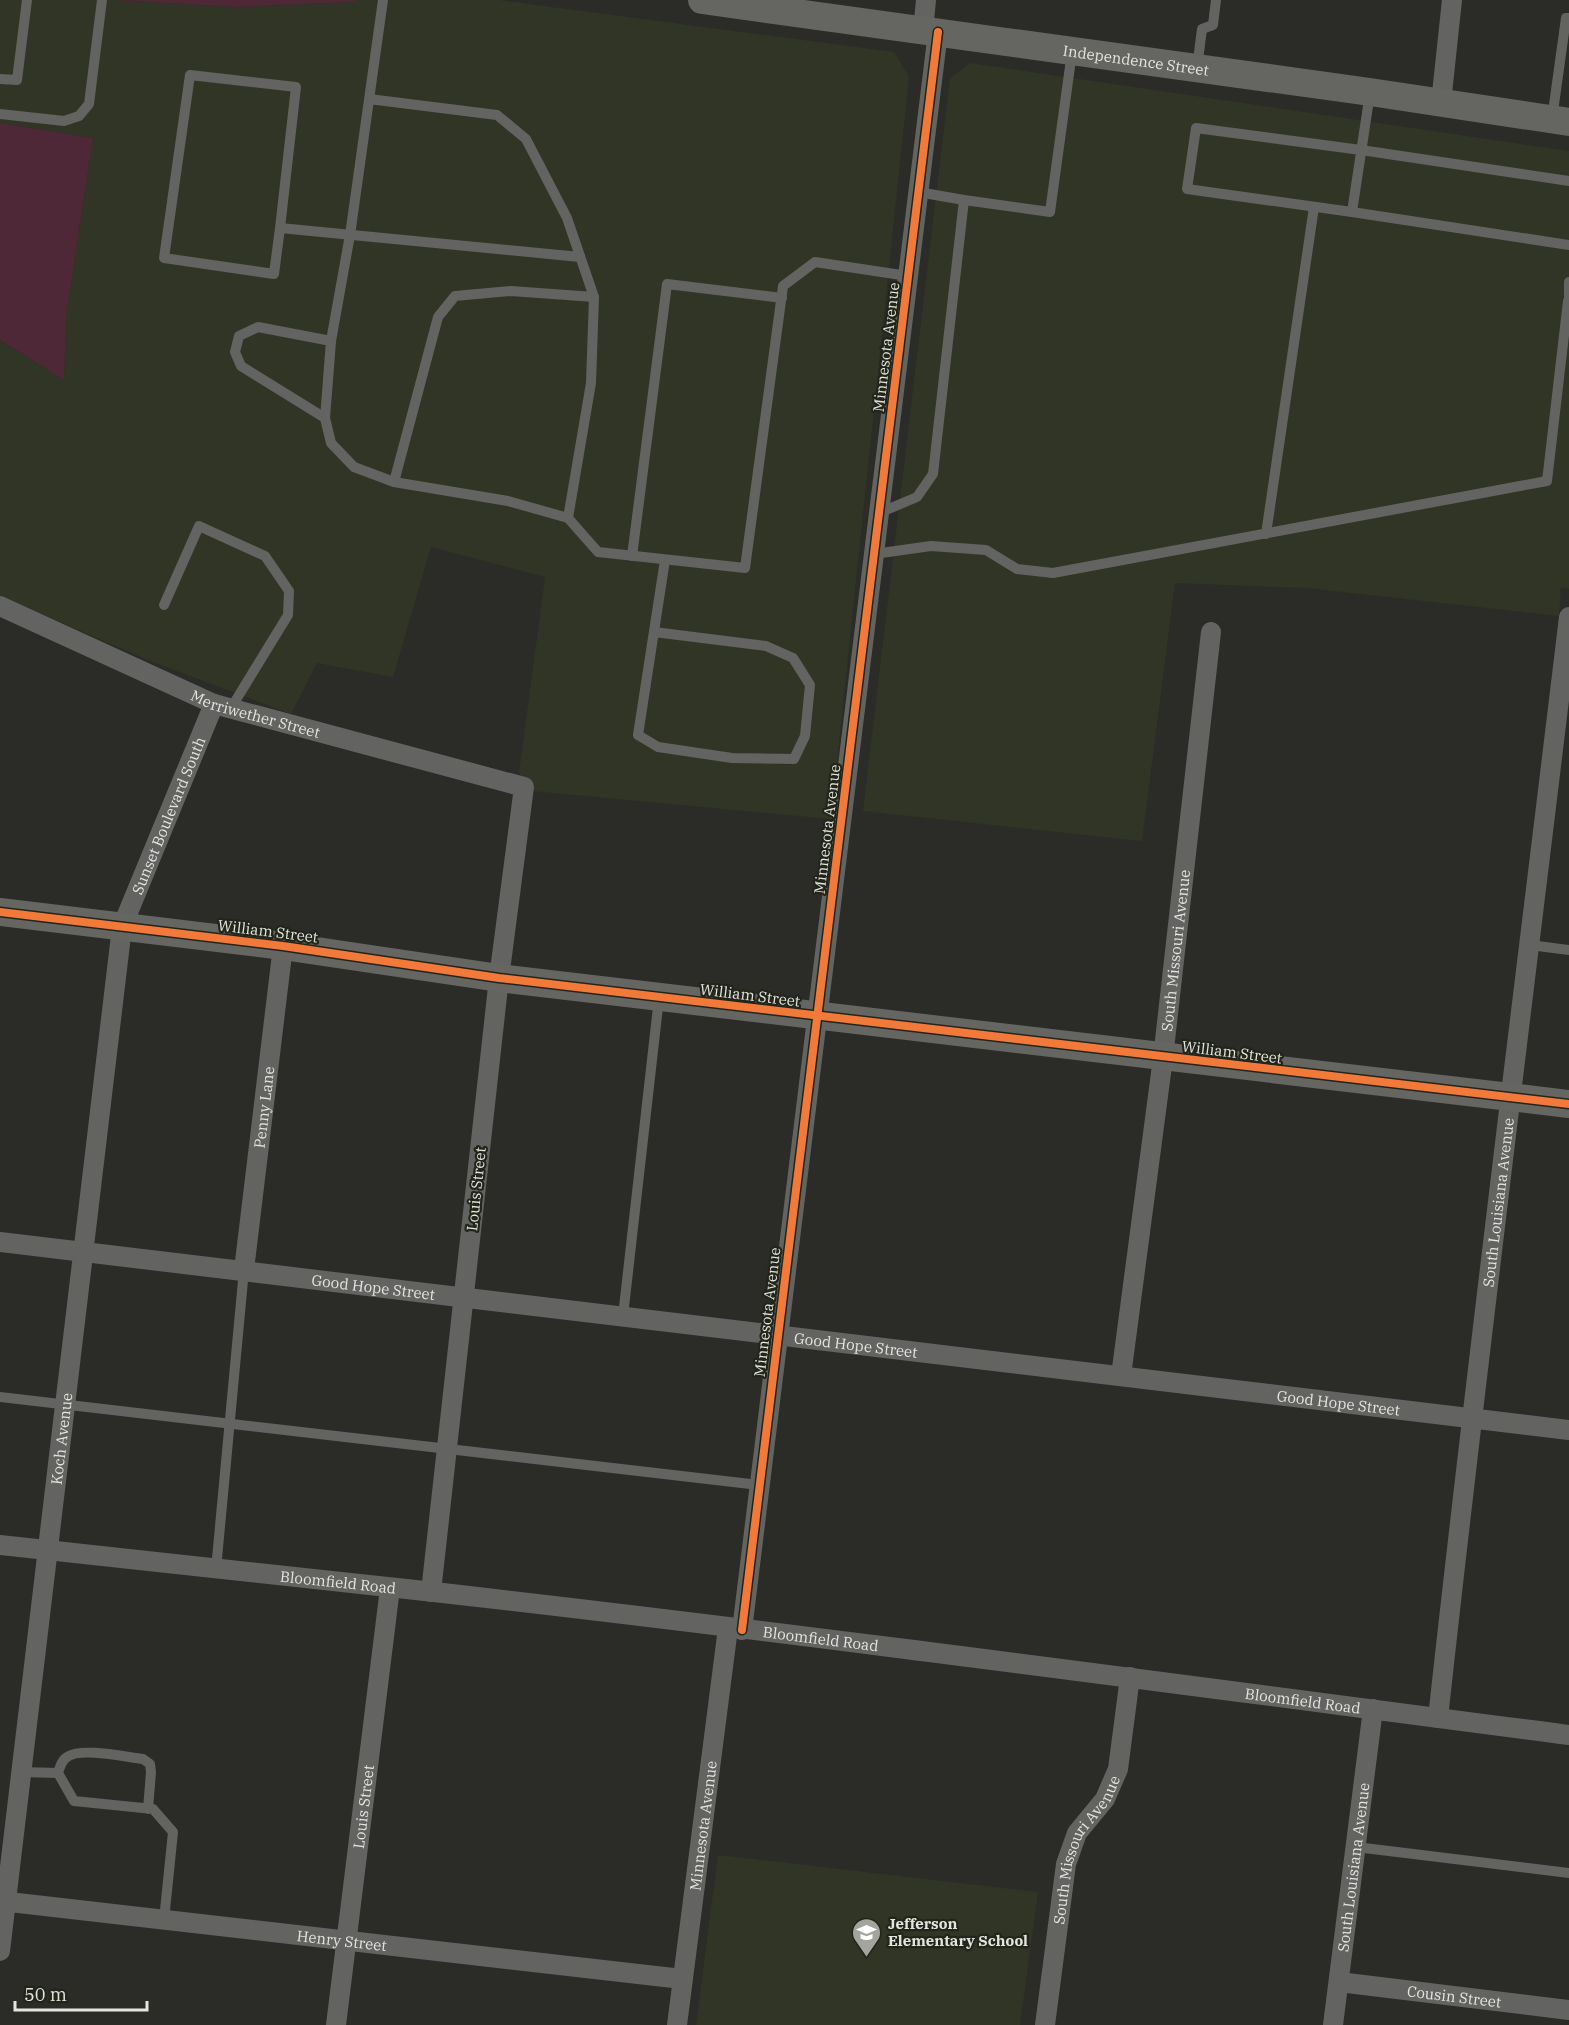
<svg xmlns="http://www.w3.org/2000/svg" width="1569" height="2025" font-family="'IBM Plex Serif',serif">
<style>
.built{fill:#313525}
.green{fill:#4e2836}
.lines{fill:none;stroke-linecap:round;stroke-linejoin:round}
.lane{stroke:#636362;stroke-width:10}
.street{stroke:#636362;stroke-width:20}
.secondary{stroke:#656662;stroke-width:28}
.cycleway-casing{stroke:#22251a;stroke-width:11}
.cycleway{stroke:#f17a3a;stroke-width:8}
.labels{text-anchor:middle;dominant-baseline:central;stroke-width:4.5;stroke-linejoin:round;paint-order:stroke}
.street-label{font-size:15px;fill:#e3e5de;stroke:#22251a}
.poi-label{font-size:15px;font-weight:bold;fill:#e3e5de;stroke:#22251a;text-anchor:start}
</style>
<rect width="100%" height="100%" fill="#2b2c27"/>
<!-- built -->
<g class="built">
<polygon points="0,0 114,0 236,7 355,2 357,0 499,0 894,52 909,77 831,819 533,791 519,773 545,577 431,547 393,677 317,663 291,714 148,660 0,596 0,340 64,380 66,316 93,138 0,123"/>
<polygon points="970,63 1569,151 1569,589 1561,588 1559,616 1306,588 1175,583 1142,841 863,811 950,78"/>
<polygon points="718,1855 1038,1892 1020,2025 696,2025"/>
</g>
<!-- green -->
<g class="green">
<polygon points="114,0 357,0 355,2 236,7"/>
<polygon points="0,123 93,138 66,316 64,380 0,340"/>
</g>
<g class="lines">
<!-- lane -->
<g class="lane">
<polyline points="1197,68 1202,29 1213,25 1216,0"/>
<polyline points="0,79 17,80 27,0"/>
<polyline points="1370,93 1352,212 1569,245"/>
<polyline points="369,99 497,115 526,139 567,218 594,297 591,383 568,518 508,501 394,482 354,467 331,443 325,418 331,341 350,235 383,0"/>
<polyline points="0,114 64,121 79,116 89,104 102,0"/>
<polyline points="1552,119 1566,18 1569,18"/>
<polyline points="964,200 1050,212 1072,52"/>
<polyline points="1352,212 1187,189 1196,128 1361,150 1569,181"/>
<polyline points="280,228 274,274 164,258 190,75 296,87 280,228 580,257"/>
<polyline points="1569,282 1569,302"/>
<polyline points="325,418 241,366 235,352 239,336 258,327 331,341"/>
<polyline points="394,482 438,317 455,296 511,291 594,297"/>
<polyline points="879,513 917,497 933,474 964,200 918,192"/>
<polyline points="568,518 598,552 745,568 783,286 815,262 908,276"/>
<polyline points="1266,534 1314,207"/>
<polyline points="874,554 931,546 986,550 1017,569 1053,573 1547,481 1568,301"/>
<polyline points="632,556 667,284 782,298"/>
<polyline points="164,605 199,526 265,556 289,591 288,615 231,708"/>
<polyline points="654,632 766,646 793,658 810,685 805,736 794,759 732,758 658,747 638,735 665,560"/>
<polyline points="1530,945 1569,950"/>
<polyline points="623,1316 659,998"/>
<polyline points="0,1397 759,1485"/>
<polyline points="216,1569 244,1270"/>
<polyline points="21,1772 58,1773"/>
<path d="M148,1809l3,-37 -1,-8 -7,-5c-18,-2 -62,-12 -76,-2 -6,4 -7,10 -9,16l16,28 79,8 20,23 -9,88"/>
<polyline points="1356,1847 1569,1873"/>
</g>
<!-- street -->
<g class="street">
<polyline points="923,31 926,0"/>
<polyline points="1441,103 1452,0"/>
<path id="s1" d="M0,606l214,98 310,83 -25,191 -68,614"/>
<path id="s2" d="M0,1242l1569,188"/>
<path id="s3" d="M244,1270l39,-324"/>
<path id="s4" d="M1121,1376l42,-318 48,-426"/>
<path id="s5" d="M0,1545c145,17 290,31 434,47 379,43 757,94 1135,143"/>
<polyline points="742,1630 938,32"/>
<path id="s6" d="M1438,1718c40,-367 87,-734 131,-1101"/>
<path id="s7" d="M0,1901l682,78"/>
<path id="s8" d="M0,1951l122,-1024 92,-223"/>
<path id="s9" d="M1339,1982l230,28"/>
<path id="s10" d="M336,2025l54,-437"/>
<path id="s11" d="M677,2025l51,-397"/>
<path id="s12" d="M1045,2025l21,-161 11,-31 28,-34 13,-30 12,-92"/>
<path id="s13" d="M1333,2025l40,-316"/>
</g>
<!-- secondary -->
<g class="secondary">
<path id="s14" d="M702,0l668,92 199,30"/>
<polyline points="0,912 283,946 499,978 1569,1104"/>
</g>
<defs>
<g id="cycleway">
<polyline points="0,912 283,946 499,978 1569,1104"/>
<polyline points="742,1630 938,32"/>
</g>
</defs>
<!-- cycleway casing -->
<use href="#cycleway" class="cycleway-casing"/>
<!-- cycleway -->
<use href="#cycleway" class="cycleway"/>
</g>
<!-- icons -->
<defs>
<symbol id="school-pin" viewBox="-11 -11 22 30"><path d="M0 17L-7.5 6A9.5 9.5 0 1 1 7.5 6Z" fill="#a3a49e" stroke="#22251a"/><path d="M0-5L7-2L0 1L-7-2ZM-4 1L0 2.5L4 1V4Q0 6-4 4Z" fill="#fff"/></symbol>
</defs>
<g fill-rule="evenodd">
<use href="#school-pin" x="850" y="1916" width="33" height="45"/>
</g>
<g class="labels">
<!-- street labels -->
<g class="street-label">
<text stroke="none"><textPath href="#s14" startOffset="438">Independence Street</textPath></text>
<text transform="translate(886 347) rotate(-83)">Minnesota Avenue</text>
<text stroke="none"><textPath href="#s1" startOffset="278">Merriwether Street</textPath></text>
<text stroke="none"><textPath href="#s8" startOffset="1152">Sunset Boulevard South</textPath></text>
<text transform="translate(827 829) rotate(-83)">Minnesota Avenue</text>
<text transform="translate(268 931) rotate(7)">William Street</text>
<text stroke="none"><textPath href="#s4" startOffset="429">South Missouri Avenue</textPath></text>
<text transform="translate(750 995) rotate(7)">William Street</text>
<text transform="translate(1232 1052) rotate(7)">William Street</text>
<text stroke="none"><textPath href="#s3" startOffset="164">Penny Lane</textPath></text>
<text transform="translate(476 1189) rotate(-84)">Louis Street</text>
<text stroke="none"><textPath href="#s6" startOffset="519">South Louisiana Avenue</textPath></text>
<text stroke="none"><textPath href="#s2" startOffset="376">Good Hope Street</textPath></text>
<text transform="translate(767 1312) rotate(-83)">Minnesota Avenue</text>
<text stroke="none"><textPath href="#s2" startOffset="862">Good Hope Street</textPath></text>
<text stroke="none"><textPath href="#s2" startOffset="1348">Good Hope Street</textPath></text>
<text stroke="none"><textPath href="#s8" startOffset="516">Koch Avenue</textPath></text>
<text stroke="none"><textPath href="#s5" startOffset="340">Bloomfield Road</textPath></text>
<text stroke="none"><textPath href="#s5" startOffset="826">Bloomfield Road</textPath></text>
<text stroke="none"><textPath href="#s5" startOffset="1312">Bloomfield Road</textPath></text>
<text stroke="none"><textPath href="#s10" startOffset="220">Louis Street</textPath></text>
<text stroke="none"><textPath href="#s11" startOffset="201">Minnesota Avenue</textPath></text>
<text stroke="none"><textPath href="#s12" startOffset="183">South Missouri Avenue</textPath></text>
<text stroke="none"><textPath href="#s13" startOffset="159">South Louisiana Avenue</textPath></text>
<text stroke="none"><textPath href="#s7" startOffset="344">Henry Street</textPath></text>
<text stroke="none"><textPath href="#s9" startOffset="116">Cousin Street</textPath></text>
</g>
<!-- poi labels -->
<g class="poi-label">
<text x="888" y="1923">Jefferson<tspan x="888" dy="17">Elementary School</tspan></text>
</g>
</g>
<!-- scale -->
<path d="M15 2001v9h132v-9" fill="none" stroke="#e3e5de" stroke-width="3"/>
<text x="24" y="2001" font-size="18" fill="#e3e5de" stroke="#22251a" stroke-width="4.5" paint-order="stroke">50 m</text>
</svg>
